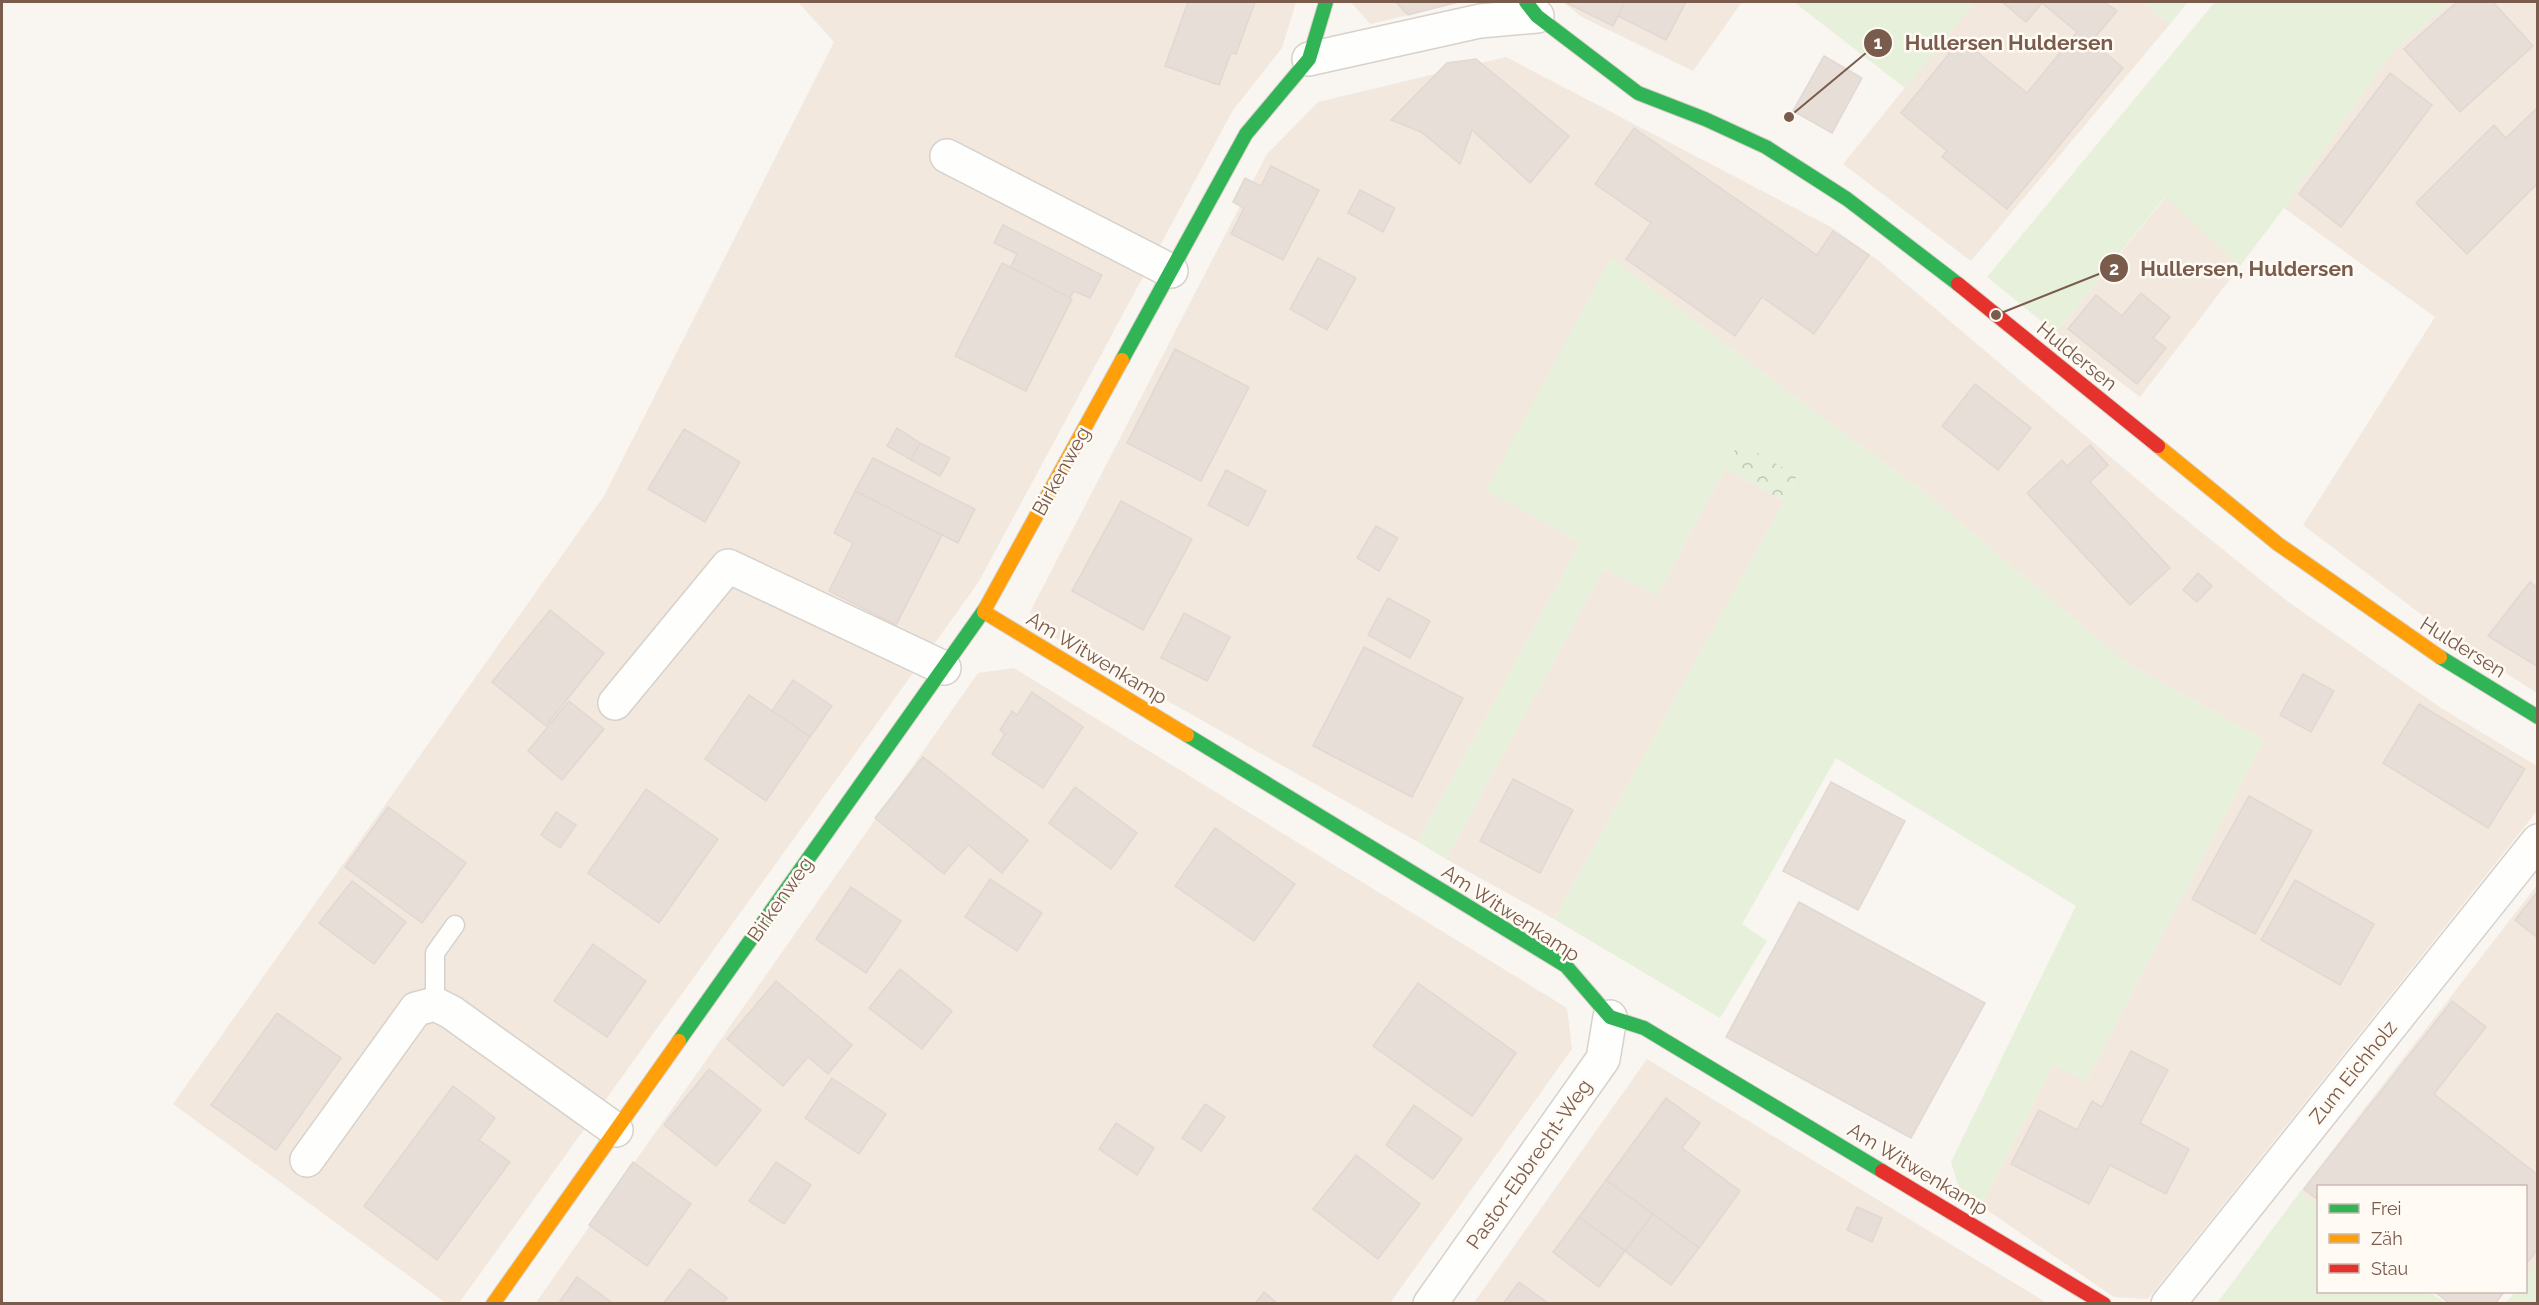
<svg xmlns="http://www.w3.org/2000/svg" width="2539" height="1305" font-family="Raleway,sans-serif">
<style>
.residential{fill:#f2e8de}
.grass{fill:#e7f0db}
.forest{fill:url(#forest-crowns)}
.building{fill:#e6ded7;stroke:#e2d8d2;stroke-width:1.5}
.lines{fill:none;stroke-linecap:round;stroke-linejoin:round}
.lane-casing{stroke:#d7d1cb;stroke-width:21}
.street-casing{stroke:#d7d1cb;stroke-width:36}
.fast-casing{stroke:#d9d2cb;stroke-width:16}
.slow-casing{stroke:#d9d2cb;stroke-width:16}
.jam-casing{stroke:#d9d2cb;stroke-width:16}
.lane{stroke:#fefefd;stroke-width:18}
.street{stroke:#fefefd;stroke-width:33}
.fast{stroke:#30b455;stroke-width:14}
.slow{stroke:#ff9f0a;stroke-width:14}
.jam{stroke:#e5322d;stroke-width:14}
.labels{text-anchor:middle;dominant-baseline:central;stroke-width:5;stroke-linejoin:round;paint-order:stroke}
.street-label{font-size:20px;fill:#7a5c4d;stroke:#fffaf3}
.leader{fill:none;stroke:#7a5c4d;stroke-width:2}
.callout-dot{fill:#7a5c4d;stroke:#fffaf3;stroke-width:2}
.mark-label{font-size:18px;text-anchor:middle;font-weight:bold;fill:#fff}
.callout-label{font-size:21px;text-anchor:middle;font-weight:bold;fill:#7a5c4d;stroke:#fffaf3;stroke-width:5;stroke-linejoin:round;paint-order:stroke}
</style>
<defs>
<pattern id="forest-crowns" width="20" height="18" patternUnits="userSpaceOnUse" patternTransform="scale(1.5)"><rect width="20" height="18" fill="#e7f0db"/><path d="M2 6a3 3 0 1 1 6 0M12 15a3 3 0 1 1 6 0" fill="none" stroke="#c0c6b4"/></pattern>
</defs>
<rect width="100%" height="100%" fill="#f9f5f0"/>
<!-- residential -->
<g class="residential">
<polygon points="798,2 1296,2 1282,48 1233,110 978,583 459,1303 446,1303 173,1104 604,496 834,42"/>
<polygon points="1351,2 1463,2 1370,24"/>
<polygon points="1563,2 1742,2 1693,71 1582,17"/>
<polygon points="1975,2 2143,2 2170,24 1971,261 1843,164"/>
<polygon points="2451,2 2537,2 2537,693 2459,643 2303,525 2435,317 2284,208 2391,53"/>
<polygon points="1506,57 1831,227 1879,261 2159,498 2287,601 2441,708 2537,766 2537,811 2148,1299 2114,1297 1981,1206 2053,1065 2086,1081 2264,740 2124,661 1917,486 1827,421 1612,258 1487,490 1580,543 1418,842 1038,628 1030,612 1267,154 1318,102"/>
<polygon points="2166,197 2240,266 2140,397 2056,333"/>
<polygon points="1725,469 1784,501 1554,919 1446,859 1604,569 1657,595"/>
<polygon points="1014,668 1567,1008 1572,1049 1390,1303 535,1304 978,673"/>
<polygon points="2537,885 2538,1261 2526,1277 2526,1186 2318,1186 2318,1206 2300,1192"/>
<polygon points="1647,1059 2047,1303 1473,1304"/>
</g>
<!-- grass -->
<g class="grass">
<polygon points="1794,2 1975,2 1905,88"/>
<polygon points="2143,2 2188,2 2170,24"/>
<polygon points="2215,2 2451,2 2391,53 2284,208 2240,266 2165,197 2056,333 1987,277"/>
<polygon points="1611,257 1827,421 1917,486 2124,661 2264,740 2086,1081 2053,1065 1981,1206 1960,1191 1951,1162 2076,906 1836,758 1742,924 1767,941 1720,1018 1554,919 1797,477 1739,443 1657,595 1604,569 1446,859 1418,842 1580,543 1486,490"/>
<polygon points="2300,1192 2318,1206 2318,1292 2430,1292 2445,1303 2217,1303"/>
<polygon points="2537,1261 2537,1303 2506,1303 2515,1292 2526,1292 2526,1277"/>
</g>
<!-- forest -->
<polygon class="forest" points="1739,442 1797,476 1784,501 1725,469"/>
<!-- building -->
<g class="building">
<polygon points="1188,2 1255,2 1236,54 1231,53 1219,85 1165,66"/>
<polygon points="1396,2 1458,2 1408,15"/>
<polygon points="1565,2 1625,2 1613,26"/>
<polygon points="1625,2 1686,2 1666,40 1618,16"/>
<polygon points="2002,2 2104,2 2117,11 2092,41 2123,68 2007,209 1942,157 1947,151 1901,113 1961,39 2027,93 2077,32 2042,3 2026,22"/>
<polygon points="2457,2 2493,2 2533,46 2460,112 2404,49"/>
<polygon points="1824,56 1862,78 1832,133 1793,111"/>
<polygon points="1476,59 1569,136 1530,183 1472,130 1460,164 1421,132 1391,120 1447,63"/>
<polygon points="2390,73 2432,105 2341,227 2299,194"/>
<polygon points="2538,107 2538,183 2467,254 2416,203 2494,125 2506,138"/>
<polygon points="1634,128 1817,255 1833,231 1869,255 1814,334 1762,297 1735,336 1626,259 1651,223 1595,184"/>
<polygon points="1271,166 1319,190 1283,260 1231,234 1244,208 1233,202 1245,178 1261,186"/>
<polygon points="1360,190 1395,208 1383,232 1348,213"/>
<polygon points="1003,225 1102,275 1090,298 1074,291 1070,298 1010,268 1017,254 994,243"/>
<polygon points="1318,258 1356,278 1327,330 1290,309"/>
<polygon points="1002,263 1072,299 1026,391 955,356"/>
<polygon points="2141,293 2170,317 2153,338 2166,348 2137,384 2068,329 2096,295 2122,316"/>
<polygon points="1175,349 1249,387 1201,481 1127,443"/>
<polygon points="1975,384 2031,428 1998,470 1942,426"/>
<polygon points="897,428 920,443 911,460 887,446"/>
<polygon points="684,429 740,462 705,522 648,489"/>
<polygon points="920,443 950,458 940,476 911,460"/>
<polygon points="2090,445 2108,465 2090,482 2170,568 2130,605 2027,493 2062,460 2067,466"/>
<polygon points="873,458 975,509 958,543 855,491"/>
<polygon points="1226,470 1266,491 1248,526 1208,505"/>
<polygon points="855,491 942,535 896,625 829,591 853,543 834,533"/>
<polygon points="1121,501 1192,539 1143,630 1072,591"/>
<polygon points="1376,526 1398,538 1379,571 1357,558"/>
<polygon points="2198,573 2212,586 2197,602 2183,590"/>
<polygon points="2530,582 2538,588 2538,667 2488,636"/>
<polygon points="1388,598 1430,621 1410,658 1368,635"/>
<polygon points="550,610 604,653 546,726 492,682"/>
<polygon points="1184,613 1230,637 1207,681 1161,658"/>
<polygon points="1364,647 1463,698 1412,797 1313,746"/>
<polygon points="2303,674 2334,691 2311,732 2280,715"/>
<polygon points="793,680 832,706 810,737 772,711"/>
<polygon points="1032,692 1083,727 1043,788 992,754 1005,734 1000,730 1012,711 1017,715"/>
<polygon points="749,695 810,737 766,801 705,759"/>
<polygon points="569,701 604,729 562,780 528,751"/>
<polygon points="2419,704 2525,769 2488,828 2383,763"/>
<polygon points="923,757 1028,840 1002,873 968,845 944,874 875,818"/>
<polygon points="1513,779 1573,810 1540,873 1480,841"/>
<polygon points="1831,782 1905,821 1858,910 1783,871"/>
<polygon points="1075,787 1137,833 1111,869 1049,823"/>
<polygon points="646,789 718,839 659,923 588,873"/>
<polygon points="2249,796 2312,831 2255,934 2192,899"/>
<polygon points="388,807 466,863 422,923 345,867"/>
<polygon points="556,812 576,825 560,848 541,835"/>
<polygon points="1215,828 1295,884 1254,941 1175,886"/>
<polygon points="990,879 1042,913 1017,951 965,917"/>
<polygon points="2295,880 2374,924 2340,985 2261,940"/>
<polygon points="352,881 406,922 374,964 319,923"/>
<polygon points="851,887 901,921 866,973 816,939"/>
<polygon points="2538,891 2538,938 2515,920"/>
<polygon points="1799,902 1985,1003 1911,1138 1726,1037"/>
<polygon points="593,944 646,981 607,1037 554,1001"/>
<polygon points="900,969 952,1011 922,1049 869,1008"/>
<polygon points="776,981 852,1045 828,1074 808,1057 783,1086 727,1039"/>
<polygon points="1418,983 1516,1053 1472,1116 1373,1046"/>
<polygon points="2452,1001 2486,1027 2434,1094 2538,1175 2538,1249 2526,1264 2526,1186 2318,1186 2318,1200 2304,1189"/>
<polygon points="277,1013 341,1058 276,1150 211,1105"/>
<polygon points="2131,1051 2168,1070 2140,1123 2189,1149 2166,1194 2110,1165 2089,1204 2011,1164 2039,1110 2077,1130 2092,1101 2102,1107"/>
<polygon points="709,1069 761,1110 716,1166 664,1125"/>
<polygon points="832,1078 886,1114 859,1154 805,1118"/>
<polygon points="453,1086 495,1118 479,1140 510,1162 437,1260 364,1206"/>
<polygon points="1666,1098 1700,1123 1682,1148 1740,1191 1699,1248 1606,1180"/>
<polygon points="1205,1104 1225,1117 1201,1151 1182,1138"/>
<polygon points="1414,1105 1462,1139 1433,1179 1386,1145"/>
<polygon points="1116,1123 1154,1148 1137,1175 1099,1149"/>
<polygon points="1356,1155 1420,1204 1378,1259 1313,1209"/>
<polygon points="633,1162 691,1204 647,1266 589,1225"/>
<polygon points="776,1162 811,1185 784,1224 749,1201"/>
<polygon points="1606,1180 1653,1214 1625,1251 1579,1217"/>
<polygon points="1857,1207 1882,1218 1872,1242 1847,1230"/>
<polygon points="1653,1214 1699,1248 1671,1285 1625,1251"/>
<polygon points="1579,1217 1625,1251 1599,1287 1553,1252"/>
<polygon points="690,1269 727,1298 723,1304 663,1304"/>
<polygon points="577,1277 614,1304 558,1304"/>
<polygon points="1519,1282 1549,1304 1503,1304"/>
<polygon points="1264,1292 1278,1304 1255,1304"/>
<polygon points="2435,1292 2504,1292 2495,1304 2450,1304"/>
</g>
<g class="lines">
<defs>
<polyline id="lane" points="435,1004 435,953 455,925"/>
<g id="street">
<polyline points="1309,59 1480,21 1537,16"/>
<polyline points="947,156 1171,271"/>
<polyline points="615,703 728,566 944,668"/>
<polyline points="307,1160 416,1009 435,1004 451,1012 616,1130"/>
<polyline points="1430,1304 1603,1059 1610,1017"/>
<polyline points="2168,1304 2538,841"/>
</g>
<g id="fast">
<polyline points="1526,2 1537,16 1638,93 1705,119 1766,147 1847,199 1958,284"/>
<polyline points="1122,360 1246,134 1309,59 1326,2"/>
<polyline points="2440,657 2538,717"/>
<polyline points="1187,735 1566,966 1610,1017 1644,1028 1882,1171"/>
<polyline points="679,1041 985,609"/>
</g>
<g id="slow">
<polyline points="2158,446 2278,544 2440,657"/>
<polyline points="985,609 1122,360"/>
<polyline points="984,612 1187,735"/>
<polyline points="493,1304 679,1041"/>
</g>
<g id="jam">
<polyline points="1958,284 2158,446"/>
<polyline points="1882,1171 2104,1304"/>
</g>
</defs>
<!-- lane casing -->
<use href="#lane" class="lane-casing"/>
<!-- street casing -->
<use href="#street" class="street-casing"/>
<!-- fast casing -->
<use href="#fast" class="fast-casing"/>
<!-- slow casing -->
<use href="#slow" class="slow-casing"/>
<!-- jam casing -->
<use href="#jam" class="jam-casing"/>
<!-- lane -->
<use href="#lane" class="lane"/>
<!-- street -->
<use href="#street" class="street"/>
<!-- fast -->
<use href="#fast" class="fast"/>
<!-- slow -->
<use href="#slow" class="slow"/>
<!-- jam -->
<use href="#jam" class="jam"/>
</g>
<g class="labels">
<!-- street labels -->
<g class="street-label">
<text transform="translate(2077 356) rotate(39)">Huldersen</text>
<text transform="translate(1061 471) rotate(-61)">Birkenweg</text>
<text transform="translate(2463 647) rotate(32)">Huldersen</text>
<text transform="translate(1097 658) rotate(31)">Am Witwenkamp</text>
<text transform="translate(780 899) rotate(-55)">Birkenweg</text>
<text transform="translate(1511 913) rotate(33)">Am Witwenkamp</text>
<text transform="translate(2353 1072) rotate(-51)">Zum Eichholz</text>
<text transform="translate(1529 1164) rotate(-55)">Pastor-Ebbrecht-Weg</text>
<text transform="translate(1918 1169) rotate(31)">Am Witwenkamp</text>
</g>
</g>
<!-- callouts -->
<path class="leader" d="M1789 117L1878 43M1996 315L2114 268"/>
<g class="callout-dot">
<circle cx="1789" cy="117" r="6"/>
<circle cx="1996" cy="315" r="6"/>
<circle cx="1878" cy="43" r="15"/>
<circle cx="2114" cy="268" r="15"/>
</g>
<g class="mark-label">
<text x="1878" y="49">1</text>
<text x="2114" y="275">2</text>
</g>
<g class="callout-label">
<text x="2009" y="50">Hullersen Huldersen</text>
<text x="2247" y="276">Hullersen, Huldersen</text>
</g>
<!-- border -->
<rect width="2539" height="1305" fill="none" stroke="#7a5c4d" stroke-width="6"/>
<!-- legend -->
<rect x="2317" y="1185" width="210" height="108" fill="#fffaf3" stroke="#cabbb1" stroke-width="1.5"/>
<rect x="2329" y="1204" width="30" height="9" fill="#30b455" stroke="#cabbb1" stroke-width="1.5"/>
<text x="2371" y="1215" font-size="18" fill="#7a5c4d">Frei</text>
<rect x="2329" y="1234" width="30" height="9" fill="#ff9f0a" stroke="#cabbb1" stroke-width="1.5"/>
<text x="2371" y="1245" font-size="18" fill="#7a5c4d">Zäh</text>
<rect x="2329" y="1264" width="30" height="9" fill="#e5322d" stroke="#cabbb1" stroke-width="1.5"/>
<text x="2371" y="1275" font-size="18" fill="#7a5c4d">Stau</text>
</svg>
